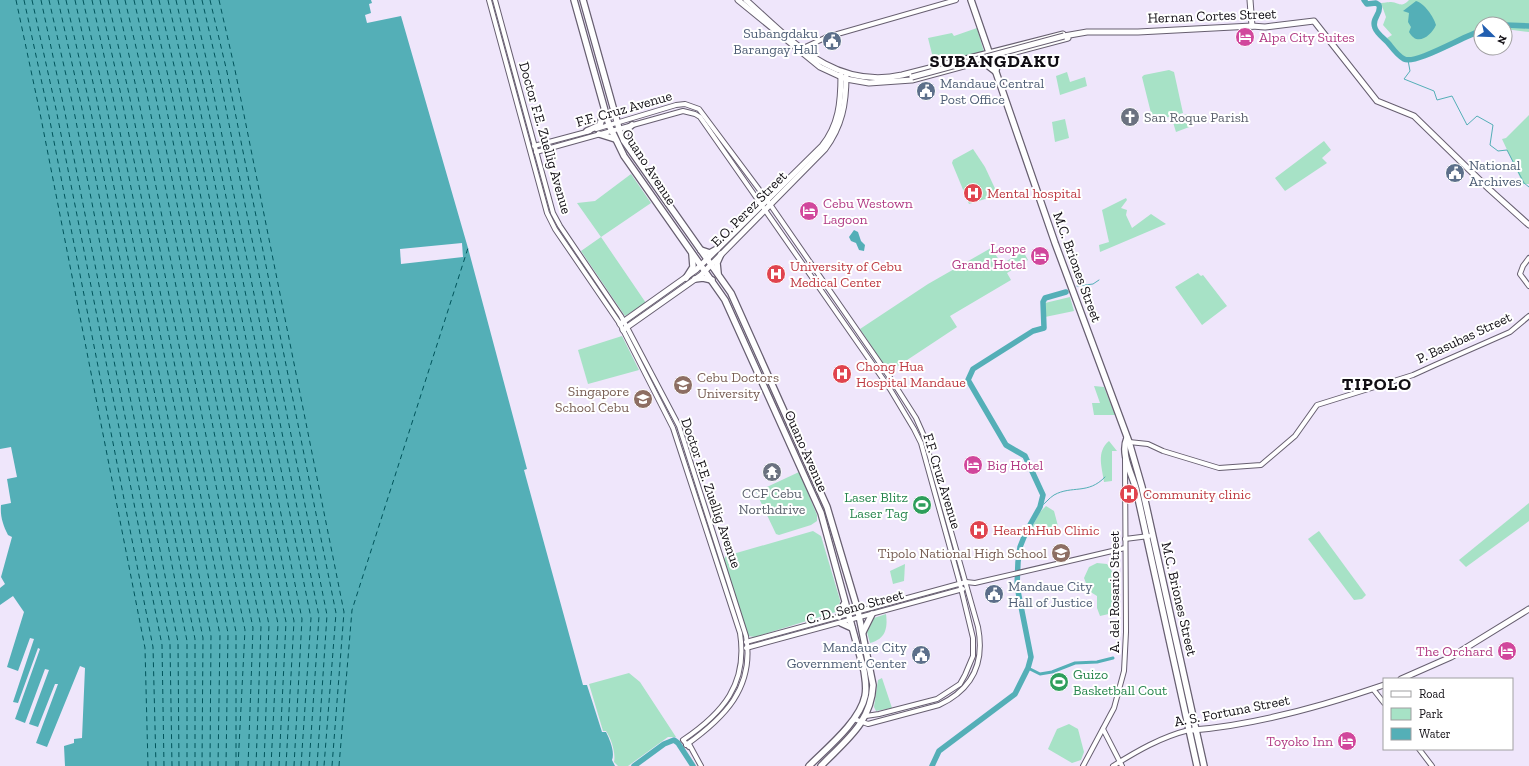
<svg xmlns="http://www.w3.org/2000/svg" width="1529" height="766" font-family="'Zilla Slab',serif">
<style>
.green{fill:#a7e2c6}
.water{fill:#54afb7}
.pier{fill:#efe6fb}
.lines{fill:none;stroke-linecap:round;stroke-linejoin:round}
.stream{stroke:#54afb7;stroke-width:1}
.canal{stroke:#54afb7;stroke-width:3}
.river{stroke:#54afb7;stroke-width:5.5}
.ferry{stroke:#00545b;stroke-width:1;stroke-dasharray:5 4;stroke-linecap:butt}
.tertiary-casing{stroke:#675f70;stroke-width:6}
.secondary-casing{stroke:#675f70;stroke-width:7}
.primary-casing{stroke:#675f70;stroke-width:8}
.trunk-casing{stroke:#675f70;stroke-width:8}
.tertiary{stroke:#fff;stroke-width:4}
.secondary{stroke:#fff;stroke-width:5}
.primary{stroke:#fff;stroke-width:5.5}
.trunk{stroke:#fff;stroke-width:5.5}
.secondary-bridge-casing{stroke:#675f70;stroke-width:7;stroke-linecap:butt}
.secondary-bridge{stroke:#fff;stroke-width:5}
.labels{text-anchor:middle;dominant-baseline:central;stroke-width:4;stroke-linejoin:round;paint-order:stroke}
.street-label{font-size:14px;fill:#110e14;stroke:#fff}
.service-label{font-size:14px;fill:#4e5e75;stroke:#fff;text-anchor:start}
.hotel-label{font-size:14px;fill:#b23c85;stroke:#fff;text-anchor:start}
.worship-label{font-size:14px;fill:#5b616d;stroke:#fff;text-anchor:start}
.health-label{font-size:14px;fill:#be3a42;stroke:#fff;text-anchor:start}
.education-label{font-size:14px;fill:#785e54;stroke:#fff;text-anchor:end}
.leisure-label{font-size:14px;fill:#27864d;stroke:#fff;text-anchor:end}
.district-label{font-size:18px;font-weight:bold;letter-spacing:1px;fill:#110e14;stroke:#fff}
</style>
<rect width="100%" height="100%" fill="#efe6fb"/>
<!-- green -->
<g class="green">
<path d="M1409,0h120v32l-24,-3v-5h-24v7c-15,4 -65,32 -74,28 -9,-4 -14,-14 -20,-21l5,-3 -9,-10 3,-8 -5,-14c2,0 7,-1 10,-1 9,1 10,6 18,-2z"/>
<polygon points="977,28 984,52 935,66 928,38 952,33 954,36"/>
<polygon points="1169,70 1174,72 1183,113 1153,121 1142,77 1144,75"/>
<polygon points="1067,72 1070,82 1085,77 1087,86 1060,95 1056,76"/>
<polygon points="1187,114 1192,126 1176,132 1172,119"/>
<polygon points="1529,115 1529,184 1523,184 1502,139 1506,138"/>
<polygon points="1065,119 1069,138 1055,142 1052,122"/>
<polygon points="1324,141 1331,150 1322,158 1327,163 1285,191 1275,178"/>
<polygon points="973,149 985,167 998,195 969,204 952,163 953,160"/>
<polygon points="631,174 651,203 601,237 646,303 625,316 581,251 601,237 577,203 595,201"/>
<polygon points="1126,198 1127,200 1121,208 1127,210 1126,215 1132,228 1151,214 1166,224 1100,252 1099,245 1109,242 1102,210"/>
<polygon points="991,248 1002,264 1023,251 1028,260 1007,273 1011,280 950,316 957,327 889,372 860,329 928,284"/>
<polygon points="1198,273 1201,276 1203,275 1227,306 1202,325 1175,287"/>
<polygon points="1070,297 1074,311 1045,317 1045,303"/>
<polygon points="622,336 639,370 588,384 578,350"/>
<polygon points="1094,386 1104,387 1115,415 1094,415 1092,403 1100,403"/>
<path d="M1109,441l8,10h-5v30l-8,1c-2,-15 -8,-30 5,-41z"/>
<polygon points="799,472 817,515 817,521 811,525 779,535 776,534 756,492"/>
<polygon points="1529,503 1529,521 1466,567 1459,560"/>
<polygon points="1046,506 1054,511 1058,526 1030,537 1028,535 1040,512"/>
<polygon points="813,531 821,536 840,600 839,611 755,637 748,636 724,559 726,556"/>
<polygon points="1319,531 1366,595 1362,599 1354,600 1308,539"/>
<polygon points="1097,563 1107,564 1116,577 1117,602 1113,613 1100,616 1097,608 1097,596 1089,591 1084,578 1089,567"/>
<polygon points="905,564 904,581 893,584 890,571"/>
<path d="M886,614c2,15 -1,25 -16,29l-3,-11 7,-14z"/>
<path d="M629,673l11,9 36,55h-8l-40,29h-10l-4,-4c2,-9 -3,-24 -8,-31h-3l-14,-47z"/>
<polygon points="882,678 892,708 876,711 874,707 878,680"/>
<polygon points="1069,724 1078,729 1084,752 1081,760 1072,763 1048,749 1057,729"/>
</g>
<!-- water -->
<g class="water">
<path d="M0,0h371l1,3 -3,1 2,9 -6,2 2,8 34,-7 67,232 59,221 -3,1 59,215h4l15,47h4c4,8 9,20 6,28l3,6h-550l-1,-20 10,-3v-4l8,-1 3,-70 -5,-2 -33,81 -11,-4 22,-59h-3l-17,43 -9,-3 20,-54 -4,-1 -20,54 -10,-4 25,-70 -2,-1 -20,55 -5,-1 21,-63 -4,-1 -12,33 -11,-4 17,-55 -11,-16 -13,9v-17l5,-4 -4,-7 11,-40 -4,-2c-5,-10 -8,-19 -7,-30l10,-2 -4,-24 10,-2 -6,-30 -11,2z"/>
<path d="M1416,1c8,2 18,16 20,24 -5,11 -19,22 -27,7l2,-5 -3,-5 1,-9 -6,-2z"/>
<polygon points="854,230 858,232 861,241 865,245 864,251 859,250 856,243 851,241 849,237"/>
</g>
<!-- pier -->
<polygon class="pier" points="462,243 463,257 401,264 400,249"/>
<g class="lines">
<!-- stream -->
<g class="stream">
<polyline points="1408,60 1410,71 1404,79 1434,91 1437,100 1452,96 1467,125 1477,116 1493,125 1490,145 1498,151 1507,150 1524,183 1529,187"/>
<polyline points="1077,286 1093,284 1099,280"/>
<path d="M1040,507c5,-3 9,-9 14,-12 18,-10 34,0 51,-18"/>
</g>
<!-- canal -->
<polyline class="canal" points="1028,668 1040,674 1052,672 1075,663 1097,662 1113,658"/>
<!-- river -->
<g class="river">
<path d="M1364,0l3,4 9,-1 3,2c3,9 -8,13 -4,23 2,6 10,11 14,16 4,5 9,12 15,15 12,6 61,-24 77,-28"/>
<polyline points="1505,25 1529,26"/>
<polyline points="634,766 664,744 674,740 678,743 693,766"/>
<polyline points="932,766 939,751 1015,694 1028,668 1031,657 1017,586 1018,562 1020,547 1026,532 1040,507 1043,495 1025,456 1006,445 968,380 973,369 1033,331 1044,328 1043,302 1045,298 1066,292"/>
</g>
<!-- ferry -->
<g class="ferry">
<polyline points="16,0 40,113 145,648 148,766"/>
<polyline points="24,0 48,111 153,647 156,766"/>
<polyline points="32,0 56,109 162,645 164,766"/>
<polyline points="41,0 64,108 170,644 172,766"/>
<polyline points="49,0 73,106 178,642 179,766"/>
<polyline points="58,0 81,104 187,641 187,766"/>
<polyline points="66,0 89,102 195,639 195,766"/>
<polyline points="75,0 97,101 203,638 202,766"/>
<polyline points="83,0 105,99 211,636 210,766"/>
<polyline points="92,0 113,97 220,635 218,766"/>
<polyline points="100,0 121,95 228,633 226,766"/>
<polyline points="108,0 129,94 236,632 236,766"/>
<polyline points="117,0 137,92 245,630 238,766"/>
<polyline points="125,0 146,90 253,628 248,766"/>
<polyline points="134,0 154,88 261,627 256,766"/>
<polyline points="142,0 162,86 269,625 264,766"/>
<polyline points="151,0 170,85 278,624 271,766"/>
<polyline points="159,0 178,83 286,622 279,766"/>
<polyline points="168,0 186,81 294,621 286,766"/>
<polyline points="176,0 194,79 302,619 294,766"/>
<polyline points="185,0 202,78 311,618 301,766"/>
<polyline points="193,0 210,76 319,616 309,766"/>
<polyline points="202,0 219,74 327,615 317,766"/>
<polyline points="210,0 227,72 336,613 324,766"/>
<polyline points="219,0 235,70 344,612 332,766"/>
<polyline points="339,766 352,610 468,248"/>
</g>
<defs>
<g id="tertiary">
<path d="M489,0l58,213 8,16 65,95 53,104 67,205c8,51 -17,80 -57,107l6,7"/>
<path d="M495,0l58,213 7,13 61,90 58,110 67,210c9,52 -22,82 -60,109"/>
<polyline points="801,49 827,37 956,0"/>
<path d="M596,129l80,-24 9,-1 14,5 68,91 126,182 23,36 8,18 54,191c7,36 -5,62 -39,78l-71,19 -14,-5"/>
<polyline points="534,146 590,131"/>
<polyline points="536,152 683,111 695,114 700,117 890,389 914,429 921,443 960,584 973,638 973,656 965,675 960,684 937,699 879,714 866,716"/>
<polyline points="1529,258 1523,266 1520,274 1529,286"/>
<polyline points="1129,442 1148,444 1163,451 1219,468 1261,465 1295,436 1317,405 1413,375 1435,365 1510,332 1529,316"/>
<polyline points="1125,539 1149,536"/>
<polyline points="746,642 966,582 975,583 1125,548"/>
<polyline points="746,648 963,589"/>
<polyline points="1373,689 1384,703"/>
<polyline points="1103,729 1122,766"/>
<polyline points="689,744 701,766"/>
<polyline points="1419,749 1432,766"/>
<polyline points="1083,766 1114,708 1124,671 1126,632 1125,459"/>
<path d="M1113,766c24,-15 48,-29 76,-36"/>
</g>
<g id="secondary">
<polyline points="738,0 820,67 846,79 869,83 912,80 1068,38"/>
<path d="M746,0c46,41 88,90 156,75l161,-41"/>
<polyline points="1250,0 1252,26"/>
<polyline points="1064,36 1087,32 1138,32 1252,26 1265,27 1314,21 1377,101 1414,116 1489,189 1529,225"/>
<path d="M620,324l76,-54 126,-124c17,-21 19,-44 19,-71"/>
<path d="M623,330l78,-55 124,-126c17,-23 21,-45 21,-73"/>
<polyline points="1401,679 1451,657 1529,609"/>
<path d="M1193,730c64,-5 130,-24 191,-45"/>
</g>
<g id="primary">
<polyline points="971,0 1055,243 1129,442 1142,487 1204,766"/>
<polyline points="982,61 995,71"/>
<polyline points="996,70 999,57"/>
<path d="M1127,438c-7,16 5,36 9,51l61,277"/>
</g>
<g id="trunk">
<path d="M574,0l35,125 15,31 101,144 96,213 43,158c1,8 3,16 1,25 -5,25 -38,52 -56,70"/>
<path d="M583,0l37,132 4,9 107,152 96,214 31,104 15,74c-2,38 -27,55 -52,81"/>
<polyline points="587,131 600,125 604,110"/>
<polyline points="599,134 615,139"/>
<polyline points="624,140 626,130 632,125"/>
<polyline points="701,250 710,253 717,249"/>
<polyline points="718,273 717,263 721,254"/>
<polyline points="686,278 693,267 692,254"/>
<polyline points="695,279 703,278 712,280"/>
<polyline points="839,617 844,604"/>
<polyline points="841,623 852,628"/>
<polyline points="863,632 872,614"/>
</g>
</defs>
<!-- tertiary casing -->
<use href="#tertiary" class="tertiary-casing"/>
<!-- secondary casing -->
<use href="#secondary" class="secondary-casing"/>
<!-- primary casing -->
<use href="#primary" class="primary-casing"/>
<!-- trunk casing -->
<use href="#trunk" class="trunk-casing"/>
<!-- tertiary -->
<use href="#tertiary" class="tertiary"/>
<!-- secondary -->
<use href="#secondary" class="secondary"/>
<!-- primary -->
<use href="#primary" class="primary"/>
<!-- trunk -->
<use href="#trunk" class="trunk"/>
<defs>
<polyline id="secondary-bridge" points="912,77 1064,36"/>
</defs>
<!-- secondary-bridge casing -->
<use href="#secondary-bridge" class="secondary-bridge-casing"/>
<!-- secondary-bridge -->
<use href="#secondary-bridge" class="secondary-bridge"/>
</g>
<!-- icons -->
<defs>
<symbol id="hotel-disc" viewBox="-11 -11 22 22"><circle r="9.5" fill="#d1479c" stroke="#fff"/><path d="M-6-4.5h1.5V1H6V5H4.5V3h-9V5H-6ZM-4 0a1.8 1.8 0 1 1 3.6 0ZM.5 0V-2.5h3Q6-2.5 6 0Z" fill="#fff"/></symbol>
<symbol id="civic-disc" viewBox="-11 -11 22 22"><circle r="9.5" fill="#5c6f8a" stroke="#fff"/><path d="M-.6-6.5H3V-4.5H.6V-3L4-1V1h2V6H-6V1h2V-1L-.6-3ZM-1.2 2.5V6h2.4V2.5Z" fill="#fff"/></symbol>
<symbol id="church-disc" viewBox="-11 -11 22 22"><circle r="9.5" fill="#6b7280" stroke="#fff"/><path d="M-1.2-6h2.4v3.5h3.3v2.4h-3.3V6h-2.4V-.1h-3.3v-2.4h3.3Z" fill="#fff"/></symbol>
<symbol id="hospital-disc" viewBox="-11 -11 22 22"><circle r="9.5" fill="#e0444e" stroke="#fff"/><path d="M-5-5h3v3.5h4V-5h3V5h-3V1.5h-4V5h-3Z" fill="#fff"/></symbol>
<symbol id="university-disc" viewBox="-11 -11 22 22"><circle r="9.5" fill="#8d6e63" stroke="#fff"/><path d="M0-5L7-2L0 1L-7-2ZM-4 1L0 2.5L4 1V4Q0 6-4 4Z" fill="#fff"/></symbol>
<symbol id="school-disc" viewBox="-11 -11 22 22"><circle r="9.5" fill="#8d6e63" stroke="#fff"/><path d="M0-5L7-2L0 1L-7-2ZM-4 1L0 2.5L4 1V4Q0 6-4 4Z" fill="#fff"/></symbol>
<symbol id="temple-disc" viewBox="-11 -11 22 22"><circle r="9.5" fill="#6b7280" stroke="#fff"/><path d="M0-6L5-2H3V0L6.5 2.5H4V6H1.5V3h-3V6H-4V2.5H-6.5L-3 0V-2H-5Z" fill="#fff"/></symbol>
<symbol id="stadium-disc" viewBox="-11 -11 22 22"><circle r="9.5" fill="#2e9e5b" stroke="#fff"/><path d="M0-5a6.5 5 0 1 0 0 10a6.5 5 0 1 0 0-10ZM-3.5-1.8h7v3.6h-7Z" fill="#fff"/></symbol>
</defs>
<g fill-rule="evenodd">
<use href="#hotel-disc" x="1234" y="26" width="22" height="22"/>
<use href="#civic-disc" x="821" y="30" width="22" height="22"/>
<use href="#civic-disc" x="915" y="80" width="22" height="22"/>
<use href="#church-disc" x="1119" y="106" width="22" height="22"/>
<use href="#civic-disc" x="1444" y="162" width="22" height="22"/>
<use href="#hospital-disc" x="962" y="182" width="22" height="22"/>
<use href="#hotel-disc" x="798" y="200" width="22" height="22"/>
<use href="#hotel-disc" x="1029" y="245" width="22" height="22"/>
<use href="#hospital-disc" x="765" y="263" width="22" height="22"/>
<use href="#hospital-disc" x="831" y="363" width="22" height="22"/>
<use href="#university-disc" x="672" y="374" width="22" height="22"/>
<use href="#school-disc" x="632" y="388" width="22" height="22"/>
<use href="#hotel-disc" x="962" y="454" width="22" height="22"/>
<use href="#temple-disc" x="761" y="461" width="22" height="22"/>
<use href="#hospital-disc" x="1118" y="483" width="22" height="22"/>
<use href="#stadium-disc" x="911" y="494" width="22" height="22"/>
<use href="#hospital-disc" x="968" y="519" width="22" height="22"/>
<use href="#school-disc" x="1050" y="542" width="22" height="22"/>
<use href="#civic-disc" x="983" y="583" width="22" height="22"/>
<use href="#hotel-disc" x="1496" y="640" width="22" height="22"/>
<use href="#civic-disc" x="910" y="644" width="22" height="22"/>
<use href="#stadium-disc" x="1048" y="671" width="22" height="22"/>
<use href="#hotel-disc" x="1336" y="730" width="22" height="22"/>
</g>
<g class="labels">
<!-- street labels -->
<g class="street-label">
<text transform="translate(1212 16) rotate(-2)">Hernan Cortes Street</text>
<text transform="translate(624 109) rotate(-16)">F.F. Cruz Avenue</text>
<text transform="translate(545 138) rotate(74)">Doctor F.E. Zuellig Avenue</text>
<text transform="translate(649 167) rotate(57)">Ouano Avenue</text>
<text transform="translate(749 209) rotate(-45)">E.O. Perez Street</text>
<text transform="translate(1077 267) rotate(70)">M.C. Briones Street</text>
<text transform="translate(1464 338) rotate(-25)">P. Basubas Street</text>
<text transform="translate(806 451) rotate(66)">Ouano Avenue</text>
<text transform="translate(942 481) rotate(73)">F.F. Cruz Avenue</text>
<text transform="translate(711 493) rotate(71)">Doctor F.E. Zuellig Avenue</text>
<text transform="translate(1114 592) rotate(-90)">A. del Rosario Street</text>
<text transform="translate(1179 599) rotate(77)">M.C. Briones Street</text>
<text transform="translate(855 607) rotate(-15)">C. D. Seno Street</text>
<text transform="translate(1232 711) rotate(-11)">A. S. Fortuna Street</text>
</g>
<!-- service labels -->
<g class="service-label">
<text x="818" y="33" text-anchor="end">Subangdaku<tspan x="818" dy="16">Barangay Hall</tspan></text>
<text x="940" y="83">Mandaue Central<tspan x="940" dy="16">Post Office</tspan></text>
<text x="1469" y="165">National<tspan x="1469" dy="16">Archives</tspan></text>
<text x="1008" y="586">Mandaue City<tspan x="1008" dy="16">Hall of Justice</tspan></text>
<text x="907" y="647" text-anchor="end">Mandaue City<tspan x="907" dy="16">Government Center</tspan></text>
</g>
<!-- hotel labels -->
<g class="hotel-label">
<text x="1259" y="37">Alpa City Suites</text>
<text x="823" y="203">Cebu Westown<tspan x="823" dy="16">Lagoon</tspan></text>
<text x="1026" y="248" text-anchor="end">Leope<tspan x="1026" dy="16">Grand Hotel</tspan></text>
<text x="987" y="465">Big Hotel</text>
<text x="1493" y="651" text-anchor="end">The Orchard</text>
<text x="1333" y="741" text-anchor="end">Toyoko Inn</text>
</g>
<!-- worship labels -->
<g class="worship-label">
<text x="1144" y="117">San Roque Parish</text>
<text x="772" y="493" text-anchor="middle">CCF Cebu<tspan x="772" dy="16">Northdrive</tspan></text>
</g>
<!-- health labels -->
<g class="health-label">
<text x="987" y="193">Mental hospital</text>
<text x="790" y="266">University of Cebu<tspan x="790" dy="16">Medical Center</tspan></text>
<text x="856" y="366">Chong Hua<tspan x="856" dy="16">Hospital Mandaue</tspan></text>
<text x="1143" y="494">Community clinic</text>
<text x="993" y="530">HearthHub Clinic</text>
</g>
<!-- education labels -->
<g class="education-label">
<text x="697" y="377" text-anchor="start">Cebu Doctors<tspan x="697" dy="16">University</tspan></text>
<text x="629" y="391">Singapore<tspan x="629" dy="16">School Cebu</tspan></text>
<text x="1047" y="553">Tipolo National High School</text>
</g>
<!-- leisure labels -->
<g class="leisure-label">
<text x="908" y="497">Laser Blitz<tspan x="908" dy="16">Laser Tag</tspan></text>
<text x="1073" y="674" text-anchor="start">Guizo<tspan x="1073" dy="16">Basketball Cout</tspan></text>
</g>
<!-- district labels -->
<g class="district-label">
<text x="995" y="61">SUBANGDAKU</text>
<text x="1377" y="384">TIPOLO</text>
</g>
</g>
<!-- legend -->
<rect x="1383" y="678" width="130" height="72" fill="#ffffff" stroke="#a09fa1"/>
<rect x="1391" y="691" width="20" height="6" fill="#ffffff" stroke="#a09fa1"/>
<text x="1419" y="698" font-size="12" fill="#110e14">Road</text>
<rect x="1391" y="708" width="20" height="12" fill="#a7e2c6" stroke="#a09fa1"/>
<text x="1419" y="718" font-size="12" fill="#110e14">Park</text>
<rect x="1391" y="728" width="20" height="12" fill="#54afb7" stroke="#a09fa1"/>
<text x="1419" y="738" font-size="12" fill="#110e14">Water</text>
<!-- north arrow -->
<g transform="translate(1493 36) rotate(113)"><circle r="19" fill="#ffffff" stroke="#a09fa1"/>
<path d="M0-3L7 15L0 10L-7 15Z" fill="#215eb0"/>
<text y="-6" font-size="11" font-weight="bold" text-anchor="middle" fill="#110e14">N</text>
</g>
</svg>
